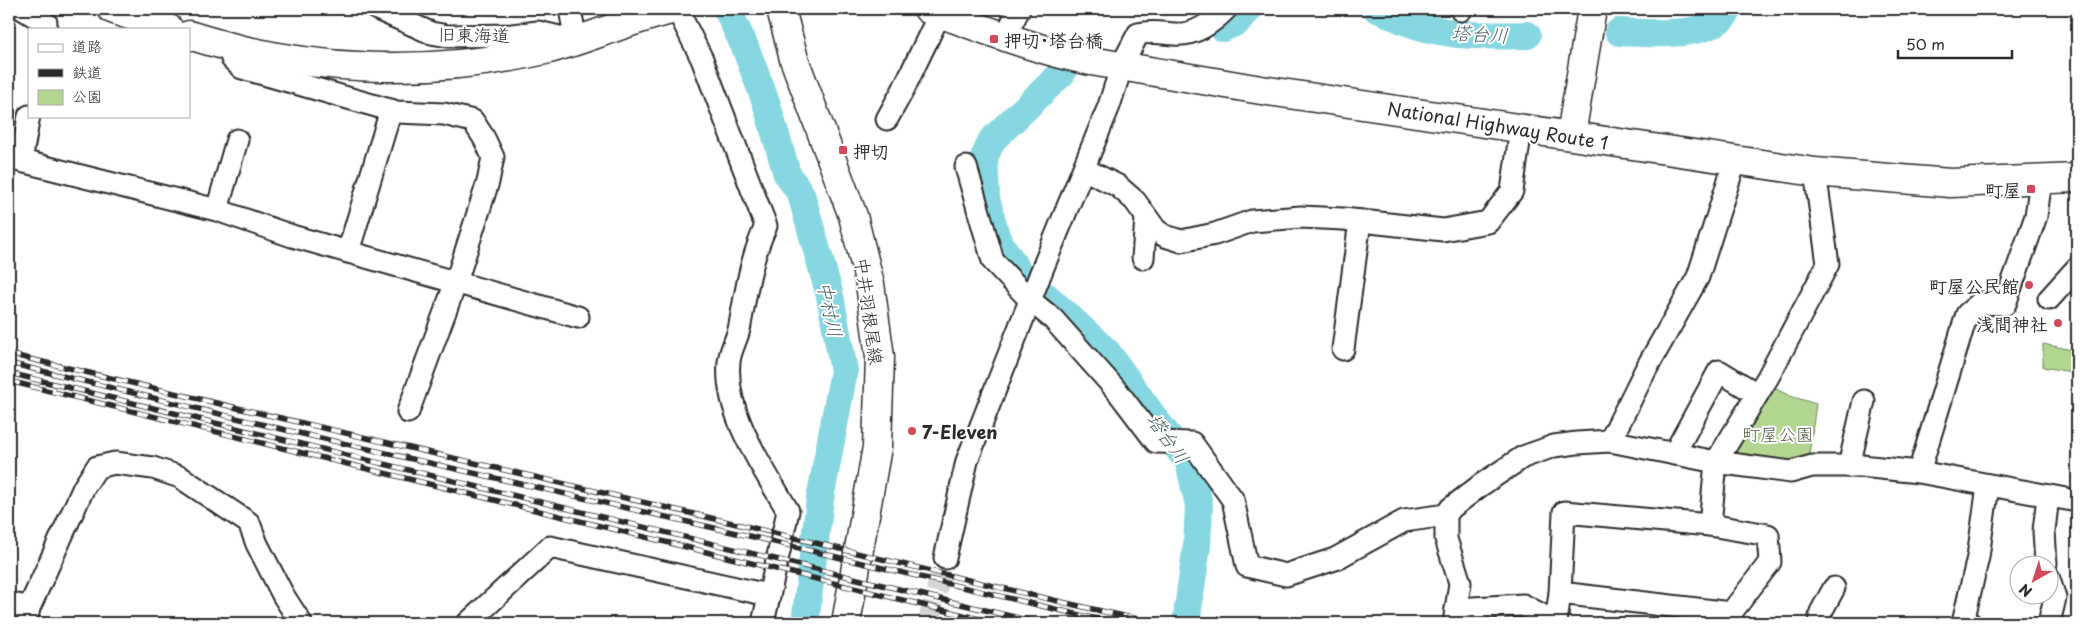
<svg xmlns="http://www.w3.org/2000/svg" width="2086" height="632" font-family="'Playpen Sans','Klee One',sans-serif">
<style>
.green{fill:#b3d791;stroke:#6f815e}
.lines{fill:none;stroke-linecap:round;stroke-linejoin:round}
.river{stroke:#87d7e3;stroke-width:28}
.minor-tunnel{stroke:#d5d5d5;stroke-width:21;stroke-dasharray:21 11;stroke-linecap:butt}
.minor-casing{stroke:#2b2b2b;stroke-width:25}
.major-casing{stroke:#2b2b2b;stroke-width:31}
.highway-casing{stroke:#2b2b2b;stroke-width:31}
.minor{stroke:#fff;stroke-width:21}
.major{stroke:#fff;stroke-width:28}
.highway{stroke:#fff;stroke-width:28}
.rail-casing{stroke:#2b2b2b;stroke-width:5.5}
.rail{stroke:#fff;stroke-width:4;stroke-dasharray:11;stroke-linecap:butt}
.poi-dot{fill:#d1495b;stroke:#fff;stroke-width:2}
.labels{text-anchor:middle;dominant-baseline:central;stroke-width:4;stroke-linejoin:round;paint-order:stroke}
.street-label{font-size:18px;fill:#2b2b2b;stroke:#fff}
.poi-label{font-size:18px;font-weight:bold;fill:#2b2b2b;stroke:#fff;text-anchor:start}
.park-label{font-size:18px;fill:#545f4a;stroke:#fff}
.water-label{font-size:19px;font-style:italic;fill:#475f62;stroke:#fff}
</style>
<rect width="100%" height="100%" fill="#fff"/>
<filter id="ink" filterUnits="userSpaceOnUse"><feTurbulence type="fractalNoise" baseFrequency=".02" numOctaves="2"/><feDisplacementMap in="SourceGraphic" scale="10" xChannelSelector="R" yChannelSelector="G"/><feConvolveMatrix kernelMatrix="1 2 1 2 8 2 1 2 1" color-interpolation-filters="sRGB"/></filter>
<g filter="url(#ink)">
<!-- green -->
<g class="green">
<polygon points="2043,344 2077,351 2077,373 2043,367"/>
<polygon points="1768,385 1790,396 1816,404 1808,462 1725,458"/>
</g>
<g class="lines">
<!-- river -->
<g class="river">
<polyline points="727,9 745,47 766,102 787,174 801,194 830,296 844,371 820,499 805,623"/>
<path d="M1377,9c13,5 26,12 39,16 37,12 74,11 111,10"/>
<polyline points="1223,28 1237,22 1249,9"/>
<path d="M1619,32c28,1 81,6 103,-14 3,-2 5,-6 7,-9"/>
<polyline points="1016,268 997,239 986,199 984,158 992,140 1062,73"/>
<polyline points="1047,297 1107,352 1157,422 1189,462 1199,505 1197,545 1187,616"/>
</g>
<!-- minor-tunnel -->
<polyline class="minor-tunnel" points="928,623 945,558"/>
<defs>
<g id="minor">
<polyline points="23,9 46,23 45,29"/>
<polyline points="377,9 431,33 448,36 512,35 538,32 576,41 570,9"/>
<path d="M677,9l25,50 64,167c-15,32 -20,65 -26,99 -2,13 -10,24 -11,37 -5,52 34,105 59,149l-25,112"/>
<polyline points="1461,10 1461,9"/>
<polyline points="1005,37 1019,9"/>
<polyline points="230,48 232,59 242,68 397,112 444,114 473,121 484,138 493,157 488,182 456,282 408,412"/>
<polyline points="887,119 903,90 940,13"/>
<polyline points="9,158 217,210 292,236 578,317"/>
<polyline points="21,161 29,116"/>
<polyline points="966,167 993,261 1030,300 1053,319 1118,392 1156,442 1192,443 1233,500 1247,566 1286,575 1335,559 1404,521 1446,515"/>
<polyline points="1084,169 1118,186 1135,201 1156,230 1165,236 1181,241 1215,234 1252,221 1301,217 1343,219 1443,230 1488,222 1512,191 1521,128"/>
<polyline points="217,210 237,140"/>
<polyline points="348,252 391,110"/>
<polyline points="1143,258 1146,218"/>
<polyline points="2049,299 2077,268"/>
<polyline points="1343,349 1360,221"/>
<polyline points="1610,441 1646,369 1698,277 1735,161"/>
<polyline points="1674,454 1719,371 1757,394"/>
<polyline points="1849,466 1864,401"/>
<polyline points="1919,472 1967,314 1980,303 2005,304 2036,216 2041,180"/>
<polyline points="1710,525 1716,462 1768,377 1828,264 1815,172"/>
<path d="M945,558l22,-97 75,-191 67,-164 13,-41 16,-31c13,-3 22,-1 36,0 21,2 38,-11 52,-25"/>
<polyline points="2046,564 2044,531 2048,496"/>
<polyline points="2048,576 2055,598 2049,623"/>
<polyline points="1560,593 1731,613"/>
<polyline points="9,603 29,608"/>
<polyline points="1456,609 1523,605 1557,623"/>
<polyline points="1556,622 1560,593 1564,512 1710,525 1768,535 1770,562 1731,613 1732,623"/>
<polyline points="26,623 29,608 84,487 97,467 115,463 153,468 180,477 249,523 257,544 283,595 301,623"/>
<polyline points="468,623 550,547 768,595"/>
<polyline points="1454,623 1460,583 1446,539 1446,515 1451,508 1481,485 1523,457 1554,446 1577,443 1610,441 1716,462 1791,472 1812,466 1861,466 1919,472 2077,501"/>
<polyline points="1819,623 1821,612 1834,588"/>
<polyline points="1970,623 1963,622 1978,557 1988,486"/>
</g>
<polyline id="major" points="781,9 794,59 853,216 870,284 880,357 877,447 846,623"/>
<g id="highway">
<polyline points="112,9 169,29"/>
<path d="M928,9c53,19 107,41 163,52l170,29 554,82 135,11 127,-5"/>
<path d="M189,35c115,37 239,42 356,15 45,-11 87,-32 131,-41"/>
<polyline points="1571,135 1592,9"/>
</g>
</defs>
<!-- minor casing -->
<use href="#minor" class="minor-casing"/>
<!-- major casing -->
<use href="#major" class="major-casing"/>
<!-- highway casing -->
<use href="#highway" class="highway-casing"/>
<!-- minor -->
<use href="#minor" class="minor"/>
<!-- major -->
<use href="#major" class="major"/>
<!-- highway -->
<use href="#highway" class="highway"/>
<defs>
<g id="rail">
<path d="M9,354c238,57 476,111 715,167 144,34 287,71 432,102"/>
<polyline points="9,363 294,432 745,535 1113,623"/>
<polyline points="9,373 1039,623"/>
<polyline points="9,381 996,623"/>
</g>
</defs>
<!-- rail casing -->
<use href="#rail" class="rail-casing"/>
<!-- rail -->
<use href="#rail" class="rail"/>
</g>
</g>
<!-- markers -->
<g class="poi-dot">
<rect x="989" y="34" width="10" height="10" rx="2.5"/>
<rect x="838" y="145" width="10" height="10" rx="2.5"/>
<rect x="2026" y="184" width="10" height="10" rx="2.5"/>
<circle cx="2029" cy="285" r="5"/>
<circle cx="2058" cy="323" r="5"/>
<circle cx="912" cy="431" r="5"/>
</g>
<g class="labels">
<!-- street labels -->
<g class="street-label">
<text transform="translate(474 34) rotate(1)">旧東海道</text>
<text transform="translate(1498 125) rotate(9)">National Highway Route 1</text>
<text transform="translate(870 311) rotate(82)">中井羽根尾線</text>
</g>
<!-- poi labels -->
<g class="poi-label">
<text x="1004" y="39">押切･塔台橋</text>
<text x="853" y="150">押切</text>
<text x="2021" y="189" text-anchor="end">町屋</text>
<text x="2019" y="285" text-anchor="end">町屋公民館</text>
<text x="2048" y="323" text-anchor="end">浅間神社</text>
<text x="922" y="431">7-Eleven</text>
</g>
<!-- park labels -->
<g class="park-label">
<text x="1778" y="433">町屋公園</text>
</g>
<!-- water labels -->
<g class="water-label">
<text transform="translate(1480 33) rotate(3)">塔台川</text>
<text transform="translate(831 309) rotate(78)">中村川</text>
<text transform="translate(1169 438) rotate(55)">塔台川</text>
</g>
</g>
<!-- margin -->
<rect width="2086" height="632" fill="none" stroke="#fff" stroke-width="30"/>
<rect x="15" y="15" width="2056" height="602" fill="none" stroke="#2b2b2b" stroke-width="2" filter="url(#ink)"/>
<!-- legend -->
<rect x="28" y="28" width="162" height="90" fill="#ffffff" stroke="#aaaaaa"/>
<rect x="38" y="44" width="25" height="8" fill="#ffffff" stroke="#aaaaaa"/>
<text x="72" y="52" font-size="15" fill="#2b2b2b">道路</text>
<rect x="38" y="69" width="25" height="8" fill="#2b2b2b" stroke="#aaaaaa"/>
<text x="72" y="78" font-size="15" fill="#2b2b2b">鉄道</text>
<rect x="38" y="90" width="25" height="15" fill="#b3d791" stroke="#aaaaaa"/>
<text x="72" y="102" font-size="15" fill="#2b2b2b">公園</text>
<!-- north arrow -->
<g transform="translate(2034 580) rotate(219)"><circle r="24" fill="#ffffff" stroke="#aaaaaa"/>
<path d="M0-4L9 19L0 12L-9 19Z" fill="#d1495b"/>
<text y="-8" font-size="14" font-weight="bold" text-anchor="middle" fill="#2b2b2b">N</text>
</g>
<!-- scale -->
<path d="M1898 50v8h114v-8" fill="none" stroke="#2b2b2b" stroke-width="2.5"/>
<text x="1906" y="50" font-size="15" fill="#2b2b2b" stroke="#ffffff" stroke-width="4" paint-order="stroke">50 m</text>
</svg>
